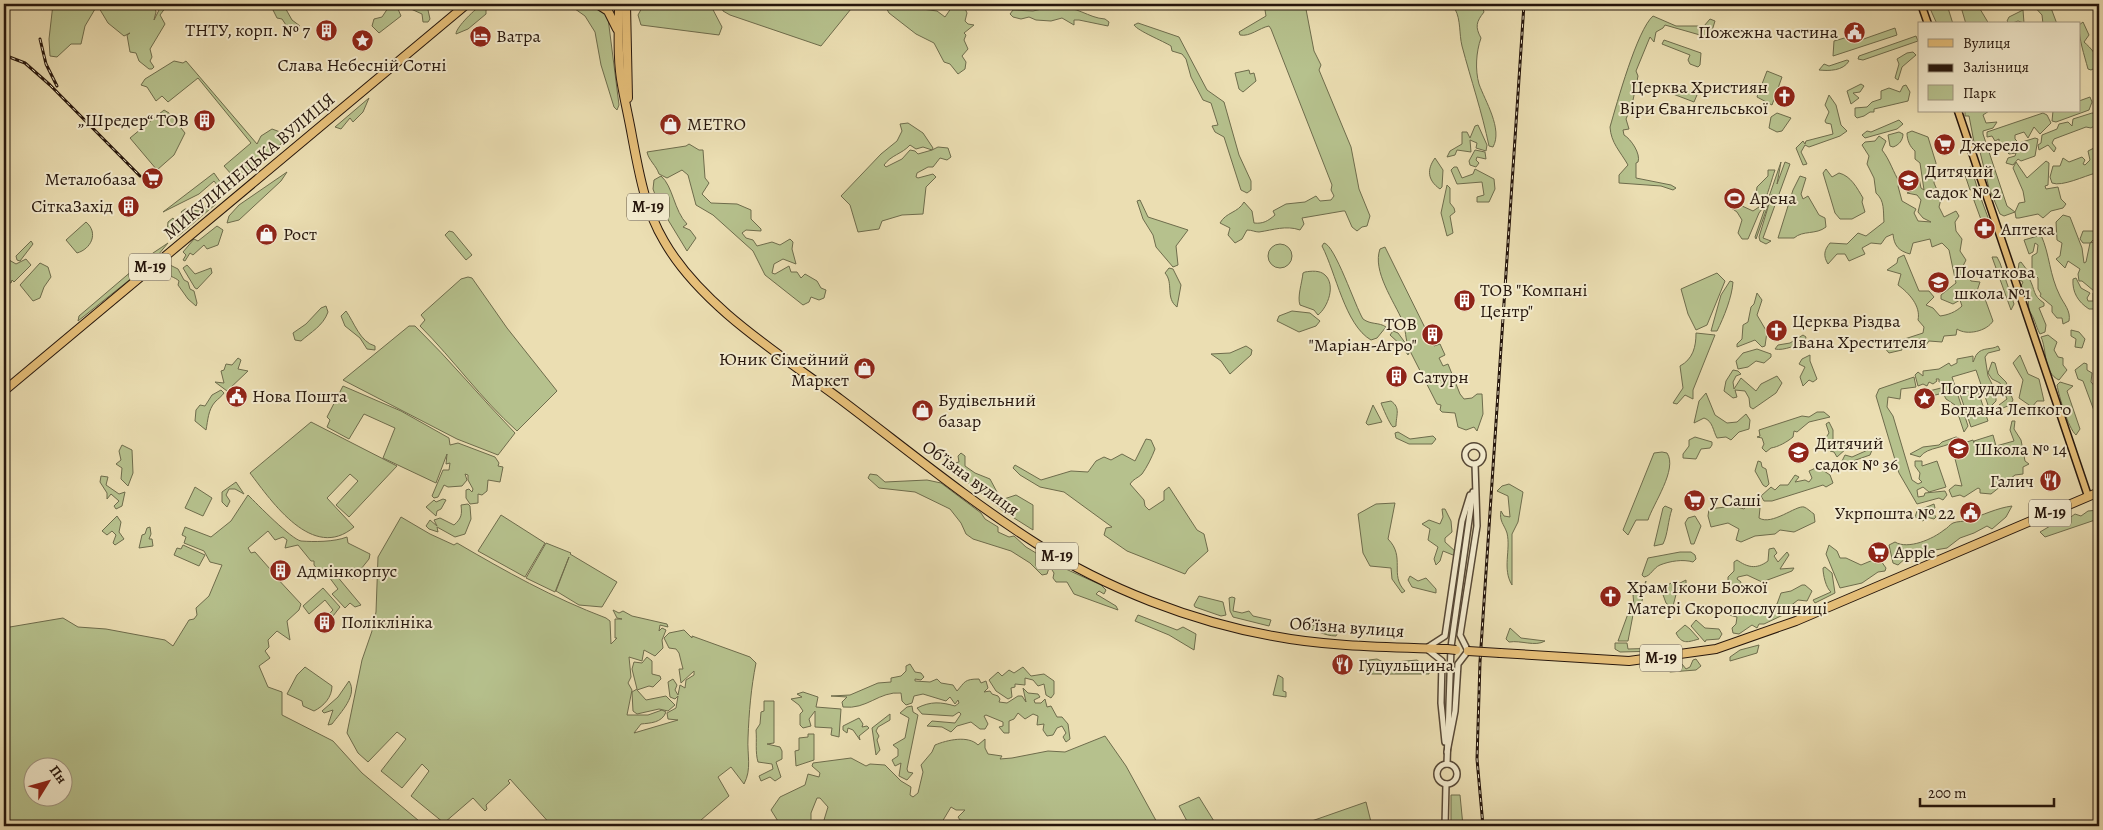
<svg xmlns="http://www.w3.org/2000/svg" width="2103" height="830" font-family="Alegreya,serif">
<style>
.green{fill:#b6c18d;stroke:#6e6c4c;fill-rule:evenodd}
.lines{fill:none;stroke-linecap:round;stroke-linejoin:round}
.minor-casing{stroke:#574836;stroke-width:8}
.major-casing{stroke:#26160c;stroke-width:9}
.highway-casing{stroke:#26160c;stroke-width:10}
.minor{stroke:#f2eacd;stroke-width:5}
.major{stroke:#e6bf79;stroke-width:6}
.highway{stroke:#e6bf79;stroke-width:8}
.rail-casing{stroke:#26160c;stroke-width:3}
.rail{stroke:#f2eacd;stroke-width:1;stroke-dasharray:4;stroke-linecap:butt}
.highway-bridge-casing{stroke:#26160c;stroke-width:10;stroke-linecap:butt}
.highway-bridge{stroke:#e6bf79;stroke-width:8}
.labels{text-anchor:middle;dominant-baseline:central;stroke-width:4;stroke-linejoin:round;paint-order:stroke}
.shield{fill:#f2eacd;stroke:#635646;stroke-width:1}
.shield-label{font-size:16px;font-weight:bold;fill:#26160c}
.poi-label{font-size:18px;fill:#26160c;stroke:#f2eacd;text-anchor:start}
.street-label{font-size:18px;fill:#26160c;stroke:#f2eacd}
</style>
<rect width="100%" height="100%" fill="#ebdeb2"/>
<filter id="stains"><feTurbulence type="fractalNoise" baseFrequency=".004" numOctaves="4"/><feColorMatrix values="0 0 0 0 .2 0 0 0 0 .09 0 0 0 0 .02 0 0 0 .5 -.17"/></filter>
<radialGradient id="worn" r=".72"><stop offset=".6" stop-color="#630" stop-opacity="0"/><stop offset="1" stop-color="#630" stop-opacity=".3"/></radialGradient>
<!-- green -->
<g class="green">
<polygon points="53,4 98,4 85,26 81,44 71,44 57,57 50,56 49,39"/>
<polygon points="102,4 154,4 156,12 154,20 160,8 158,4 164,4 166,7 160,15 165,24 150,49 152,57 150,61 154,67 152,69 149,69 139,61 136,53 130,52 127,35 130,33 124,36 108,23 99,8"/>
<polygon points="270,4 283,4 292,20 300,26 292,34 282,19 277,18"/>
<polygon points="410,4 429,4 428,10 430,19 428,22 423,22 422,14 411,9"/>
<path d="M483,4l3,2v8l-18,15 -12,5c0,-7 20,-26 27,-30z"/>
<path d="M568,4c17,0 31,-2 40,14l11,87 -2,5 -3,-3 -13,-42 -6,-33 -10,-16z"/>
<polygon points="644,4 710,4 722,27 719,35 641,25 638,15"/>
<polygon points="721,4 855,4 821,46 730,15 723,11"/>
<polygon points="884,4 916,4 922,9 937,11 945,17 954,4 963,4 967,13 965,21 968,24 974,25 964,33 966,35 964,40 968,49 962,56 966,62 965,69 958,74 950,64 944,62 934,43 916,34 889,13"/>
<path d="M1048,4h6l4,4c18,-3 30,10 47,11l4,3 -1,4 -29,-6h-5v5l-12,-7 -11,3 -15,-1 -7,-3 -8,2 -8,-2 -3,-3 3,-4 20,1 13,-3z"/>
<path d="M1264,4h41l9,47 7,14 -2,5 32,77 8,42 11,27 -3,10 -5,1 -5,4 -5,-4 -7,-16h-2l-41,7 2,6 -4,6c-14,-5 -27,0 -41,2 -4,0 -7,-2 -12,-2l-5,9 -7,4 -7,-8 2,-7 -10,-5c6,-11 18,-10 24,-21l8,9 2,12c9,1 14,-2 21,-8l-2,-4 13,-7 19,-2 11,-6 4,5 11,-1 3,-4 -3,-6 1,-5 -61,-156 -2,-3c-10,2 -19,11 -29,9l-1,-3 27,-16z"/>
<path d="M1457,4l7,3 6,-3 12,2 2,6c-8,10 -9,15 -3,26 -5,14 -6,32 -2,46 6,17 24,45 14,63l-4,-1c-7,-34 -18,-66 -27,-100 -3,-12 -1,-26 -7,-37z"/>
<polygon points="1928,4 1943,4 1948,8 1953,24 1937,24"/>
<polygon points="1963,4 1977,4 1989,24 1966,24 1961,7"/>
<polygon points="2032,4 2052,4 2051,8 2057,24 2043,24 2042,15"/>
<polygon points="388,8 398,9 401,16 379,33 372,26 374,19 382,17"/>
<polygon points="2023,10 2024,23 2018,21 2010,24 2007,21 2009,17"/>
<path d="M1653,16l23,10h28l6,-7 5,2 -4,13 -4,3 -42,-12 -2,3 -7,4 -2,10 -4,-5 -14,34 2,5 -6,29 -6,14 3,10 -6,1 1,5c7,4 17,19 14,27l-2,1v15l35,7 5,3 -3,2 -12,-4 -42,-3v-8l9,-10c-8,-14 -17,-22 -18,-38 7,-24 27,-97 43,-111z"/>
<path d="M2083,22l6,13 -5,7c7,6 15,15 15,24l-8,4 -3,-1c-4,-15 -9,-29 -9,-44z"/>
<path d="M1138,23l41,14 28,53 17,12 15,53 12,26v9l-4,3 -6,-3 -17,-53 -9,-5 -3,-6 6,-1 -7,-22 -8,-3 -12,-23 -5,-18 -4,-5 -10,-3 -1,-5c-8,-5 -33,-15 -37,-21z"/>
<polygon points="1895,28 1897,35 1833,56 1834,41 1855,35 1858,41"/>
<polygon points="1916,36 1918,41 1863,60 1858,59 1859,56"/>
<polygon points="1664,40 1701,53 1700,65 1698,67 1690,64 1688,60 1690,55 1662,44"/>
<polygon points="1913,52 1916,55 1902,67 1898,80 1895,78 1899,64 1897,59 1907,53"/>
<path d="M1847,60l2,1c-6,10 -20,10 -30,9l5,-6 5,2z"/>
<polygon points="174,61 183,63 186,61 257,144 261,136 272,129 283,133 285,137 281,144 241,176 232,175 224,166 251,143 198,78 168,102 162,96 156,101 147,87 141,85 145,79"/>
<polygon points="1249,70 1250,74 1254,73 1256,81 1243,92 1239,89 1235,73"/>
<polygon points="1767,71 1782,77 1772,105 1757,97"/>
<polygon points="1861,84 1864,86 1860,92 1853,93 1859,98 1851,104 1847,91"/>
<polygon points="1906,85 1910,92 1908,101 1874,109 1874,112 1870,112 1864,116 1857,118 1855,116 1855,108 1867,107 1872,102 1881,99 1881,91 1889,88 1900,92 1903,86"/>
<polygon points="1672,86 1697,95 1694,102 1673,94"/>
<polygon points="1829,95 1836,105 1841,125 1847,131 1840,136 1809,147 1805,145 1801,152 1807,164 1803,165 1796,148 1803,141 1805,144 1806,141 1833,134 1831,124 1826,123 1825,121 1829,112 1825,105"/>
<polygon points="2090,97 2092,102 2089,110 2056,122 2052,121 2053,111 2079,111 2079,101"/>
<polygon points="369,98 363,112 353,122 350,118 341,129 335,127"/>
<polygon points="164,110 169,113 185,133 174,155 157,170 130,138"/>
<polygon points="1965,111 1989,111 1983,115 1986,123 1997,122 1993,128 1983,131 1983,134 2007,206 2015,212 2019,203 2025,202 2023,191 2013,168 2016,162 2027,178 2046,161 2049,163 2048,185 2045,186 2046,189 2058,187 2061,199 2066,204 2063,208 2051,211 2043,218 2038,214 2019,218 2016,218 2015,212 2004,216 2000,214 1989,188 1978,144 1974,142 1969,116 1965,116"/>
<polygon points="2099,111 2099,123 2091,128 2086,127 2054,139 2052,143 2056,148 2054,152 2048,145 2039,150 2038,145 2041,143 2042,135 2057,129 2059,124 2068,122 2072,126 2073,119 2092,113 2097,114"/>
<polygon points="1777,113 1791,118 1782,131 1777,132 1769,128 1771,117"/>
<polygon points="2043,113 2047,115 2051,123 2040,134 2034,127 2028,138 2024,132 2015,135 2015,139 2019,143 2035,138 2038,139 2035,156 2021,161 2018,159 2013,165 2006,163 2008,158 2015,156 2016,153 2009,154 2004,149 1999,150 1999,139 1995,141 1992,136 1987,137 1987,132"/>
<polygon points="1899,120 1903,124 1897,129 1865,138 1862,135 1867,131 1871,132"/>
<path d="M908,123l15,10 10,15 -1,2 6,-3 10,1 3,9 -4,3 -7,-2 -7,9h-5l-11,6 -1,4 2,1 15,-4 3,3 -10,10 -3,27 -21,1 -20,6 -3,8 -21,3 -8,-27 -9,-9 40,-42 16,-13 5,-10 -2,-7zM910,145l6,4 7,-2 9,3 -14,4 -3,-3 -5,-1 -8,9 -16,8 -2,-2c7,-10 18,-11 26,-20z"/>
<polygon points="1478,125 1487,145 1486,151 1476,148 1477,143 1470,140 1471,152 1457,150 1455,155 1447,157 1450,151 1462,144 1462,132 1467,132 1470,138 1475,126"/>
<path d="M1912,131l16,6 8,26 -2,20 7,16 -2,8 5,10 12,-6 3,5 -4,6 1,9 6,8 -2,12 6,9 -3,6 8,15 9,1 -4,12 8,2 9,25c-6,10 -26,15 -36,8l-1,6 -12,1 -2,6 -13,-1 -3,4 -6,2 -6,-5 -12,3v5l-13,3 -6,-7 40,-13 1,-6 -6,-7c3,-14 -9,-27 -20,-35l3,-11 -14,-4 10,-7 1,-5 6,-3 15,36h10l5,6 -8,8 7,3 7,8c8,-1 16,-4 22,-10l-2,-6 -7,4 -12,-5v-4l15,-12 -7,-33 -7,-7 -10,4 -2,-8 -17,4 -3,11c-11,-3 -16,-8 -17,-20l-7,3 -5,7 -10,-1 -9,5 3,6 -16,7 -4,-7h-8l-9,10c-5,-8 -4,-14 2,-21l17,1 11,-11 8,3 18,-14c-1,-11 1,-21 -8,-29l-2,-15 -7,-14 2,-8 -7,-11 3,-3 10,-1 4,-5 7,5 -4,9c8,10 11,22 18,33l-2,3 4,15 14,8 -2,4 4,8 13,1 -8,-4 -5,-6 3,-12 -4,-5 -10,-2 8,-4 2,-11h2l2,10 3,2 -4,-27 -5,-4v-8c-5,-4 -8,-11 -8,-18z"/>
<path d="M1899,132l4,2c0,6 -4,11 -10,13l-3,-1 -2,-11z"/>
<path d="M689,144l10,6h4l2,28 4,5 -7,11 9,9 26,1 14,6v9l10,10v2l-15,-1 -4,3 4,5 7,2 4,6 15,-4 8,3 10,-6 3,3 -1,7 4,15 -13,-5 -9,5 -2,9 3,1 14,-8 2,6h6l4,6 4,-4 12,7 4,7 5,2 -2,8 -5,2 -8,-3 -2,5 -6,3 -38,-30 -12,-24 -40,-36 -17,-10 -8,-30 -6,-5 -15,8 -8,-4c-3,-9 -10,-13 -12,-22l39,-6z"/>
<path d="M2094,148l5,3v23l-3,-1c-12,3 -34,14 -44,10l-2,-6 3,-11h7l3,-8 6,4 13,-5 3,3 -2,4 2,1 5,-5 -2,-9z"/>
<polygon points="1475,150 1485,152 1486,159 1477,157 1476,160 1479,163 1476,167 1470,165 1469,161"/>
<path d="M1435,158l8,12 -1,17 -2,2c-13,-9 -13,-20 -5,-31z"/>
<polygon points="1781,162 1777,184 1785,162 1790,164 1763,238 1771,241 1766,244 1760,241 1759,237 1772,194 1756,239 1755,237"/>
<polygon points="1454,167 1457,167 1462,178 1473,174 1475,169 1494,179 1495,189 1489,202 1477,202 1477,197 1484,195 1482,182 1457,184 1451,170"/>
<polygon points="1971,167 1977,187 1970,190 1963,169"/>
<path d="M1826,169l6,8 7,-4c12,3 18,15 24,25l-1,4 3,10 -13,7h-12l-5,-6 -12,-40z"/>
<path d="M1768,170h7c-3,8 -8,28 -12,33l-8,-1 2,-15 11,-11z"/>
<polygon points="287,172 281,181 239,220 227,223 229,216 239,205"/>
<polygon points="214,173 221,183 219,193 218,186 214,181 199,194 163,212"/>
<path d="M661,176c12,10 13,35 26,48l-4,3 7,3 6,8 -9,13 -28,-46 -6,-16 1,-9z"/>
<path d="M1800,176l6,2 -5,16 2,5 5,-3 11,19 6,3 1,9c-10,8 -23,3 -32,11h-16l15,-48z"/>
<polygon points="1447,185 1450,188 1450,203 1454,208 1455,212 1450,216 1453,233 1447,236 1441,213"/>
<polygon points="1979,193 1990,223 1983,225 1972,195"/>
<polygon points="1140,200 1148,217 1188,230 1176,246 1178,265 1173,267 1156,247 1153,235 1143,219 1137,201"/>
<polygon points="1729,200 1753,211 1759,207 1762,209 1759,213 1748,239 1742,239 1738,233 1742,220 1737,212 1727,205"/>
<polygon points="210,203 216,204 178,236 173,237 167,233 168,222 173,218 175,221 183,215 181,212 185,209 199,211"/>
<polygon points="2063,215 2070,217 2082,248 2084,263 2086,262 2090,243 2083,243 2080,239 2083,231 2093,231 2097,228 2099,220 2099,234 2090,243 2099,240 2099,289 2094,291 2082,281 2079,281 2078,274 2080,269 2068,261 2065,268 2056,259 2060,256 2062,243 2057,240 2056,222"/>
<path d="M86,222c13,11 5,27 -9,31l-11,-13z"/>
<polygon points="217,226 223,230 218,245 207,249 204,245 193,255 190,253 185,261 183,260 186,255 183,252 194,239 198,241"/>
<polygon points="449,231 453,232 472,255 466,260 445,235"/>
<path d="M2041,235c9,20 8,39 19,61 4,8 11,15 9,25l-6,3 -1,-6h-5l-5,-6v-6l-12,-10 1,-2 -3,-5v-11l-6,-6 -3,6c7,13 3,17 15,25v3l-5,2 7,17 -1,7 -5,2c-5,-9 -5,-16 -11,-23l-1,-14 -7,-11 2,-4 -6,-4 2,-15 2,-1 6,8 5,1v-15l5,-3 1,-8 -3,-2 -2,9 -4,2 -5,-14z"/>
<polygon points="31,241 33,244 20,261 17,260 16,256"/>
<polygon points="168,243 153,261 78,321 79,316 153,253"/>
<path d="M1324,243c11,2 31,63 39,76 8,6 16,3 23,8l-9,11 -6,2c-26,-15 -35,-67 -49,-94z"/>
<circle cx="1280" cy="256" r="12"/>
<path d="M1385,247l49,99 6,-2 5,11 -6,3 4,8 5,-2 12,30 4,5 8,-1 5,-4h5l1,20 -6,17 -3,-4 -8,3 -8,-3 -3,-14 -13,-1 -2,-2 1,-5 -4,-1 -27,-53 -2,4 -6,-9 -12,-11 3,-4 5,2 11,15c-4,-9 -3,-18 -6,-26 -9,-21 -31,-51 -23,-73z"/>
<polygon points="4,257 16,264 26,259 31,265 14,282 12,280 11,283 6,282 4,284"/>
<polygon points="1992,257 1997,257 2000,263 2014,304 2011,310"/>
<polygon points="40,263 48,267 51,277 44,287 40,298 33,301 20,285"/>
<path d="M170,265l8,4 6,11 4,2 2,7 4,2 3,12 -1,3 -8,-7 -10,-14 1,-4c-5,-5 -11,-3 -11,-12z"/>
<polygon points="187,265 195,274 211,268 212,273 197,289 195,288 183,268"/>
<path d="M1169,268l4,1 8,16 -4,22c-12,-9 -3,-24 -12,-34z"/>
<path d="M1305,272c6,-1 15,-2 20,3 11,10 3,32 -7,40l-4,-5 -14,-5c-3,-8 2,-22 3,-32z"/>
<polygon points="1717,273 1725,281 1707,325 1696,330 1688,314 1681,289"/>
<path d="M468,277l4,1 35,50 50,63 -40,40c-36,-32 -63,-71 -97,-105l5,-6 -4,-5 2,-2 38,-34z"/>
<path d="M2076,278l5,10 9,5 -3,5 1,3h5v-8l6,3v13h-10c-11,-7 -17,-17 -16,-30z"/>
<path d="M1730,281l3,1c-1,15 -9,35 -16,49h-6l10,-36z"/>
<polygon points="1757,293 1762,300 1757,315 1767,332 1765,346 1762,347 1755,340 1737,347 1737,344 1742,339 1743,325 1748,322 1751,307 1754,304"/>
<path d="M326,306l2,6c-5,14 -17,20 -27,29l-6,-1 -2,-7 13,-9 15,-16z"/>
<path d="M346,311c8,11 14,31 29,35v4l-8,-1 -7,-11 -15,-12 -4,-10z"/>
<polygon points="1292,311 1310,313 1320,321 1316,326 1299,332 1277,321 1279,316"/>
<path d="M409,326h6c35,34 66,72 100,107l-17,22 -41,-16 -114,-59z"/>
<polygon points="2071,330 2079,332 2085,339 2082,348 2075,347 2076,339 2071,336"/>
<path d="M1696,333l19,2 -22,55v9l-8,-4 -8,9 -4,-1 10,-15 -3,-22c13,-7 16,-19 16,-33z"/>
<path d="M1803,335l3,2 -1,4c-8,4 -21,10 -30,8l3,-4 12,-2z"/>
<path d="M2048,335l9,7 -3,8 4,7 5,1v7l4,5 -8,10c-16,-7 -12,-31 -18,-43z"/>
<polygon points="1246,346 1252,350 1251,355 1230,374 1221,361 1211,354 1230,353"/>
<path d="M1998,346l2,4 -12,3 -3,4 3,19 8,16v9l-7,7 -13,-38 -24,7 16,49 -4,6 -9,-27 -9,-6 -3,-6 -19,5 5,-7 16,-4 -6,-5v-3h-3l1,2 -4,3 -4,-2 -2,4 -4,-2 -5,2 -3,-11 3,-3 5,4v-5l16,-2 10,-6 2,3 6,-3v-4l16,-3v6c2,-3 2,-6 4,-8 5,-7 15,-4 21,-8z"/>
<polygon points="1757,349 1771,354 1771,357 1764,363 1756,361 1748,367 1738,369 1736,361 1743,353"/>
<polygon points="1810,355 1810,361 1817,379 1813,382 1809,380 1803,386 1800,377 1805,367 1799,364 1802,359"/>
<polygon points="2020,355 2028,374 2039,379 2044,401 2037,401 2032,407 2019,398 2023,380 2013,363"/>
<polygon points="238,358 241,360 238,369 248,371 227,391 215,382 224,383 221,371 224,370 226,364 232,365"/>
<polygon points="1992,362 1995,363 1998,374 2006,382 2013,400 2010,405 2003,408 1999,405 2007,399 2000,383 1992,379 1988,373"/>
<path d="M2084,363l3,1v6l5,3 -1,9c10,10 8,19 8,33l-3,1 -13,-35 -5,-2 -3,-9z"/>
<polygon points="1733,370 1738,371 1741,374 1736,376 1733,382 1734,389 1741,378 1756,391 1761,384 1777,376 1782,383 1776,393 1753,409 1750,407 1749,398 1745,391 1735,390 1737,397 1733,398 1724,391 1726,381"/>
<polygon points="1914,377 1916,387 1901,389 1900,399 1888,397 1887,407 1893,416 1912,480 1918,484 1922,482 1919,479 1920,473 1915,466 1915,461 1922,461 1922,466 1937,461 1946,487 1929,492 1923,487 1917,490 1918,497 1924,496 1925,493 1945,491 1947,495 1943,500 1939,498 1917,504 1899,473 1876,396 1879,389"/>
<path d="M2060,382l13,4 -6,5 13,38 -4,6c-8,-7 -17,-39 -19,-50z"/>
<polygon points="1976,385 1988,421 1971,427 1959,391"/>
<polygon points="343,386 401,411 449,438 450,445 458,443 495,457 499,463 498,466 503,467 500,482 488,480 487,491 482,495 478,494 478,503 470,504 466,498 466,490 469,489 472,492 473,489 468,480 468,475 465,474 467,480 462,486 448,487 444,485 438,497 434,498 432,496 443,470 449,470 450,463 446,464 447,454 436,483 383,458 395,428 364,414 349,439 327,427 330,420 327,417"/>
<path d="M221,390l3,3c-3,4 -5,5 -9,9 -7,8 -7,18 -9,28l-11,-9 1,-11 4,-5 5,1 7,-11z"/>
<path d="M1706,393l9,22 12,8 10,-1 9,-8 4,6 -1,9 -10,3 -8,8 -5,-3 -9,1c-4,-7 -4,-17 -13,-20l-10,5 5,-22z"/>
<path d="M1391,401c10,7 5,14 5,25l-3,1c-3,-2 -11,-21 -12,-24z"/>
<polygon points="1373,405 1382,422 1368,425 1366,423"/>
<path d="M1817,412h7l6,5 -21,5 -12,10 -3,-1 -1,6c-6,5 -15,10 -22,11l-5,4 -4,-4 2,-4 -2,-6 -5,-1 3,-1 -1,-6 43,-14 7,1z"/>
<polygon points="2012,421 2015,421 2014,429 2021,440 2025,461 2029,464 2023,467 2023,474 2015,475 1991,494 1980,493 1980,489 1978,488 1964,497 1960,495 1952,497 1949,490 1955,485 1962,486 1952,447 1973,440 1977,452 1974,441 1993,435 1996,446 2014,441 2010,430"/>
<path d="M311,422l86,44 -48,51 -13,-12 22,-24 -8,-7 -23,24 27,29c-41,35 -82,-25 -104,-54z"/>
<polygon points="1829,422 1833,430 1833,440 1838,444 1844,444 1847,448 1837,457 1834,452 1830,451 1825,439 1829,433 1826,424"/>
<polygon points="1398,432 1410,439 1433,436 1436,439 1432,444 1409,444 1396,438 1395,433"/>
<polygon points="1695,437 1712,442 1712,445 1710,448 1701,449 1696,459 1683,458 1683,454 1689,446 1689,440"/>
<path d="M1956,437l3,1c-11,11 -32,8 -39,19l-10,-3 13,-7 16,-2 3,-3z"/>
<path d="M1146,439l5,1 4,9c-3,8 -8,18 -13,25 -4,4 -9,5 -12,10l14,16 1,6 4,4 15,-10v-9l5,-4 28,43 7,4 4,17 -20,18 -3,5 -58,-23 -23,-16 2,-7 6,-1 -48,-35 -24,-5 -20,-12 -7,-7 2,-3 26,15 30,-9 17,1 8,-11 8,-4 7,3 11,-6 13,7z"/>
<polygon points="122,445 132,450 133,473 128,486 121,479 122,468 116,464 121,460 119,451"/>
<polygon points="1870,449 1872,450 1870,455 1850,462 1844,469 1838,469 1845,455 1852,457"/>
<path d="M1662,452l5,1c11,16 -14,51 -19,67h-12l-8,15 -5,-5 31,-77z"/>
<polygon points="961,453 965,456 965,466 975,473 990,479 998,494 1004,499 1016,495 1033,505 1033,530 1003,511 960,476 955,469 955,463 959,462 958,456"/>
<polygon points="1758,461 1761,462 1762,467 1766,469 1769,484 1766,487 1763,485 1755,471"/>
<polygon points="1818,467 1830,475 1833,483 1826,487 1823,485 1772,501 1764,501 1761,496 1771,487 1775,490 1780,485 1788,485 1795,475 1799,477 1795,482 1805,480 1809,482 1812,478 1809,471"/>
<polygon points="870,474 877,475 885,482 927,480 941,483 981,513 985,519 998,527 998,532 1009,537 1014,536 1026,547 1051,562 1047,574 1042,575 1030,563 1011,551 973,539 966,534 961,523 950,509 915,492 879,488 868,478"/>
<polygon points="101,476 108,477 106,485 119,494 125,492 122,506 116,509 114,506 119,501 111,494 107,499 107,493 100,482"/>
<polygon points="236,482 244,494 235,489 229,489 226,495 230,501 227,507 222,502 222,492"/>
<path d="M1509,484l14,8 -5,30 -6,12v51c-10,-16 -1,-35 -5,-52 -3,-9 -8,-12 -6,-22l3,5 6,1 -2,-21 -11,-5 5,-5z"/>
<polygon points="195,487 212,498 203,516 185,508"/>
<path d="M248,495c9,9 43,44 53,46 13,1 33,1 46,-4l1,6 22,11 -1,5 -16,20 -12,-6 -5,2 25,30 -6,2 -5,-4 -5,5 -13,-14 6,-5 -9,-12h-5l-10,-12v-4h-3l-13,-16 -13,3 2,-8 -4,-3 -8,3 -7,-9 -20,17 3,5 4,-1 15,17 1,6 4,1 26,28 -2,6 -12,11 3,19 -13,-9 -9,9 1,7 -4,4 5,7 -11,8 9,21 14,5v23l51,26 29,32 63,53h-421v-198l59,-10 15,9 28,2 59,11 8,6 16,-26 5,-1 3,-4 -1,-7 13,-12 13,-31 -12,-3 -6,-11 -20,-8 2,-6 -4,-2 3,-8 26,10 20,-16zM32,768h30v30h-30z"/>
<polygon points="443,499 446,500 441,509 437,511 436,516 426,507 434,500 436,502"/>
<path d="M1752,501l4,1 4,6 -1,10c13,8 37,-13 45,-11 3,1 7,5 10,7l1,8 -21,10 -14,-2 -5,4 -20,2 -14,6 -5,-2 3,-11 -11,-6 -17,4 -3,-11 1,-7 25,-3 10,3z"/>
<path d="M1395,503l-7,36c18,18 1,36 17,52l-3,2 -10,-14 -1,-11 -21,-2 -7,-13 -5,-39 18,-10z"/>
<path d="M468,504l2,2 1,13 -6,15 -10,3 -18,-10 1,5 -9,-3 -3,-3 4,-6 7,6 -3,-6 6,-2 14,7c8,-7 8,-11 7,-20z"/>
<polygon points="1934,504 1935,508 1932,511 1936,517 1934,519 1926,517 1923,521 1915,517 1917,511"/>
<path d="M1665,506l7,3c-4,11 -4,25 -9,35l-9,2 9,-38z"/>
<path d="M2012,506l-6,11 -14,12 -5,-3 -13,7 -14,5 -13,10 -18,3 -15,7 -6,-2 -10,9 -5,-2 -4,-18 6,-3c13,8 38,-3 49,-12 4,-2 5,-5 9,-7 5,-2 10,-1 15,-3 15,-5 29,-12 44,-14z"/>
<polygon points="1442,509 1445,509 1451,521 1452,532 1445,538 1445,542 1456,552 1453,555 1443,551 1440,561 1436,565 1434,559 1438,547 1428,540 1430,529 1422,524 1429,520 1440,524 1443,517"/>
<polygon points="2099,510 2098,519 2045,537 2040,532 2062,519 2068,519 2075,514 2081,516 2088,511"/>
<polygon points="501,515 545,543 525,577 478,551"/>
<polygon points="117,516 121,522 119,532 124,539 115,545 113,543 116,535 112,531 107,535 102,531"/>
<polygon points="1695,516 1701,526 1694,544 1691,544 1685,523 1688,518"/>
<path d="M401,517l29,17 24,11 3,-2c48,28 96,55 149,75l4,3 1,23 6,-6h-2v-19h7l-5,-1 -4,-8 6,3 4,-2 9,5 35,8 1,3 -8,-2 -1,6 3,-3 4,2 -4,10 1,8 -8,8 -11,-6 -2,11 -13,-4 2,20 -3,6 4,7 -5,25h21l14,-5 4,2c-4,11 -16,11 -25,12l-7,9 44,-13 -10,-1 -1,-6 9,-5 2,-12 -3,3 -5,-2 -2,-15 5,-3 4,6 -2,5 3,5 2,-10 5,3 1,-8 8,-5v-4l-13,12 -2,-14h4l-4,-16 -3,-4 -7,-1 -5,-10 5,-5 15,-3 8,8v-2l58,21 6,6c-5,25 -7,49 -8,75 -1,17 4,31 -4,46l-13,-17 -13,10 11,19 -35,30h-142l-42,-47 -2,2 2,2 -24,22 1,4 -2,2 -12,-13 -29,25 -33,-27 18,-25 -7,-7 -20,24 -21,-17 25,-32 -9,-7 -29,30 -10,-9 -11,-20 15,-73 10,-29 4,-19 2,-55z"/>
<polygon points="150,527 151,534 149,539 152,539 153,546 139,548 142,535 145,534 147,528"/>
<polygon points="546,543 571,553 570,554 617,582 602,607 579,605 556,591 569,557 555,592 526,578"/>
<polygon points="183,545 205,555 199,566 174,555 177,548 181,549"/>
<polygon points="1829,545 1837,551 1840,558 1846,558 1861,565 1873,560 1875,563 1881,561 1886,568 1885,571 1878,572 1862,583 1840,588 1826,554"/>
<path d="M1774,548l3,5 -3,3 4,6 9,-10 2,3 -9,14 14,-1 -2,3 -30,11 -15,-7 -9,2 -1,2 4,3 -2,7 -11,-5v-7l6,-6v-9l3,-2c10,7 19,10 31,1l1,-12z"/>
<path d="M1680,552h11l4,3 1,4 -3,3c-10,-3 -23,-1 -33,3 -7,3 -9,11 -16,12l-2,-2 6,-17z"/>
<polygon points="1057,565 1101,585 1106,590 1104,594 1099,591 1096,594 1116,606 1118,610 1074,594 1067,582 1056,582 1053,578 1054,573 1052,570"/>
<path d="M1825,567l7,6 3,20 -20,10 -2,-3 18,-8c-5,-4 -8,-17 -8,-24z"/>
<polygon points="1410,576 1418,581 1426,578 1436,589 1436,593 1412,587 1408,580"/>
<polygon points="1686,580 1686,587 1678,587 1673,606 1671,607 1666,603 1662,592 1664,587 1673,582 1678,584"/>
<polygon points="1646,581 1642,601 1639,607 1639,613 1634,605 1633,595 1641,592"/>
<path d="M1802,585h3l7,6 -5,10 -9,-1 -13,10 -2,5 -19,9h-5l-2,4 -5,-3 -13,9 -6,-1 -1,-5 4,-4 1,-7 -8,-2 12,-6c11,6 25,0 36,-5l4,-11 10,-2z"/>
<polygon points="323,588 340,607 333,616 330,613 333,610 325,600 309,614 303,606"/>
<polygon points="1199,596 1223,602 1226,615 1221,616 1195,607 1194,605"/>
<polygon points="1232,597 1235,598 1233,611 1242,613 1249,611 1253,616 1271,620 1269,626 1233,617 1230,611 1229,598"/>
<polygon points="1629,611 1633,615 1628,641 1618,641"/>
<polygon points="1138,615 1177,630 1183,627 1196,634 1194,650 1169,635 1135,621"/>
<polygon points="1696,620 1705,628 1719,629 1722,634 1719,639 1706,640 1705,642 1691,626"/>
<path d="M1303,624l37,4 -4,8c-12,0 -21,-7 -33,-9z"/>
<path d="M1685,625l5,4 9,10c-11,3 -17,6 -23,-6z"/>
<path d="M1510,628l11,10 24,3c-10,6 -24,-1 -36,1l-3,-3z"/>
<polygon points="1615,643 1627,643 1628,649 1660,648 1660,651 1620,652 1615,649"/>
<polygon points="1759,645 1757,653 1730,661 1730,657 1740,650"/>
<polygon points="647,657 652,661 652,674 660,676 661,679 653,687 649,686 637,690 646,700 666,696 675,705 668,711 659,709 637,714 633,711 632,692 637,689 632,669 634,662 642,663"/>
<polygon points="1377,659 1385,663 1417,660 1429,669 1429,674 1366,674 1369,660"/>
<polygon points="1696,659 1701,666 1696,670 1670,672 1666,669 1667,664 1670,661 1674,664 1682,664 1686,669 1690,667 1693,660"/>
<path d="M910,664l5,8 6,1 3,4 -3,3 -6,-1v2l15,1 7,-3 4,4 12,2 4,6c8,-9 7,-12 22,-12l2,4 5,-2 2,7 -4,4 6,-1 2,3 6,2 2,3 -1,3 8,1 11,-7h4l4,6 -3,-14 5,5 10,1 2,3 -6,3 1,3h6l4,-4 2,8 4,-1 6,11h5l6,7 2,15 -4,3 -3,-5 3,-4 -4,-7 -5,2 -4,7 -6,1 -4,-6 1,-6 -7,1 1,-9 -5,-2 -8,5 -7,-6 -4,6 -5,2v12h-5l-5,-6 4,-1v-4l-17,-7 -2,1 4,8 -3,5h-5l-9,-7 -14,4 -6,6 -9,-5 -15,-1 5,-5 23,2 6,-9 -2,-2 -6,4 -31,-2 -5,-6c14,-7 24,-6 38,-2l4,-3 -1,-3 -3,4 -5,-7 -4,4 -23,-7 -9,2 -2,7 -6,2 -4,-4 -1,-8c-22,-2 -34,17 -58,14l-1,-5 5,-5 -16,-1 19,-1 28,-12 13,-1v-4l10,-2 5,-5v-5z"/>
<path d="M305,667l27,19c0,11 -8,20 -18,25l-11,-5 -1,-5 -15,-7 10,-19z"/>
<polygon points="1023,667 1031,676 1044,674 1054,681 1054,694 1051,698 1046,695 1044,684 1038,686 1033,680 1025,678 1025,685 1015,684 1015,687 1011,688 1012,697 1008,699 996,691 989,680 998,672 1002,676 1009,670 1014,673"/>
<polygon points="1278,675 1283,678 1283,691 1286,692 1286,697 1273,695"/>
<path d="M349,681c9,14 -8,31 -17,43l-4,1 5,-15 -9,3 -2,-2 16,-14z"/>
<polygon points="803,692 818,697 816,707 841,709 839,737 831,735 832,728 815,727 815,711 809,719 811,726 803,728 800,725 800,714 803,711 799,705 791,699 802,697 797,694"/>
<path d="M764,701h10v42l-7,1 13,3 2,4v8l-6,3 5,15 -6,4 -5,-4 -9,4 -2,-5 14,-7 -1,-5 -14,-2c-3,-10 -1,-21 -2,-32l4,-6 1,-12 3,-1z"/>
<polygon points="912,706 913,712 918,715 907,769 908,772 913,773 907,780 899,776 901,763 895,766 892,760 898,756 898,749 893,745 905,738 909,718 900,713 907,707"/>
<polygon points="890,714 890,720 878,727 876,731 879,736 877,740 880,750 876,755 872,728"/>
<polygon points="859,718 863,724 862,727 867,726 869,728 859,736 860,740 853,730 848,728 847,733 843,730 843,726"/>
<polygon points="808,734 814,734 814,760 796,766 795,751 799,750 799,738 808,737"/>
<path d="M1105,736l21,30 33,60h-193v-5l-6,-1 -2,-3 7,-7h-9l-5,-3 -9,15v4h-116l-2,-6 4,-13 -8,-9h-3l-6,15v13h-30l-10,-16 9,-13 25,-12 3,-11 11,3 1,-4 -8,-7 1,-3 38,-5 15,8 4,-2 15,1 16,16 10,6 -1,8 3,2 5,-4 5,-21 -2,-7 11,-13 3,-7c12,-5 33,-10 43,0l7,-6v9l3,6 14,2 -2,3 12,-1 36,-7 17,1z"/>
<polygon points="1460,795 1463,826 1451,826 1451,795"/>
<polygon points="1199,797 1217,826 1183,826 1188,823 1179,806"/>
<polygon points="1366,802 1372,826 1307,826 1306,823"/>
</g>
<g class="lines">
<defs>
<g id="minor">
<circle cx="1474" cy="455" r="9"/>
<polyline points="1428,647 1445,636 1462,521 1470,495"/>
<polyline points="1427,649 1442,661 1441,703 1445,742"/>
<polyline points="1447,752 1455,711 1458,664 1468,651 1460,635 1477,526 1475,464"/>
<polyline points="1447,764 1451,647 1473,492"/>
<circle cx="1447" cy="774" r="10"/>
<polyline points="1445,826 1446,784"/>
</g>
<g id="major">
<polyline points="1921,4 1928,24"/>
<polyline points="1958,111 2088,496"/>
</g>
<g id="highway">
<polyline points="597,4 608,11 617,29"/>
<path d="M619,4c0,26 -2,55 3,81 3,17 7,34 10,51 7,37 13,73 32,105 37,65 117,114 176,158 65,49 128,101 197,145 68,44 156,78 236,92 57,11 117,11 174,13"/>
<polyline points="626,4 628,98"/>
<polyline points="4,391 467,4"/>
<polyline points="1500,653 1629,661 1716,649 1796,621 2099,492"/>
</g>
</defs>
<!-- minor casing -->
<use href="#minor" class="minor-casing"/>
<!-- major casing -->
<use href="#major" class="major-casing"/>
<!-- highway casing -->
<use href="#highway" class="highway-casing"/>
<!-- minor -->
<use href="#minor" class="minor"/>
<!-- major -->
<use href="#major" class="major"/>
<!-- highway -->
<use href="#highway" class="highway"/>
<defs>
<g id="rail">
<polyline points="40,39 46,64 57,86"/>
<polyline points="4,55 25,63 50,85 140,176"/>
<polyline points="1483,826 1477,759 1480,662 1524,4"/>
</g>
</defs>
<!-- rail casing -->
<use href="#rail" class="rail-casing"/>
<!-- rail -->
<use href="#rail" class="rail"/>
<defs>
<g id="highway-bridge">
<polyline points="1447,649 1456,650"/>
<polyline points="1468,651 1500,653"/>
</g>
</defs>
<!-- highway-bridge casing -->
<use href="#highway-bridge" class="highway-bridge-casing"/>
<!-- highway-bridge -->
<use href="#highway-bridge" class="highway-bridge"/>
</g>
<!-- icons -->
<defs>
<symbol id="building-disc" viewBox="-11 -11 22 22"><circle r="9.5" fill="#8f2418" stroke="#f2eacd"/><path d="M-4-6H4V6H1V3H-1V6H-4ZM-2.5-4.3h1.7v1.8h-1.7ZM.8-4.3h1.7v1.8H.8ZM-2.5-1h1.7V.8h-1.7ZM.8-1h1.7V.8H.8Z" fill="#fff"/></symbol>
<symbol id="civic-disc" viewBox="-11 -11 22 22"><circle r="9.5" fill="#8f2418" stroke="#f2eacd"/><path d="M-.6-6.5H3V-4.5H.6V-3L4-1V1h2V6H-6V1h2V-1L-.6-3ZM-1.2 2.5V6h2.4V2.5Z" fill="#fff"/></symbol>
<symbol id="hotel-disc" viewBox="-11 -11 22 22"><circle r="9.5" fill="#8f2418" stroke="#f2eacd"/><path d="M-6-4.5h1.5V1H6V5H4.5V3h-9V5H-6ZM-4 0a1.8 1.8 0 1 1 3.6 0ZM.5 0V-2.5h3Q6-2.5 6 0Z" fill="#fff"/></symbol>
<symbol id="sight-disc" viewBox="-11 -11 22 22"><circle r="9.5" fill="#8f2418" stroke="#f2eacd"/><path d="M0-6L1.8-2.2L6-1.7L2.9 1.2L3.7 5.4L0 3.3L-3.7 5.4L-2.9 1.2L-6-1.7L-1.8-2.2Z" fill="#fff"/></symbol>
<symbol id="church-disc" viewBox="-11 -11 22 22"><circle r="9.5" fill="#8f2418" stroke="#f2eacd"/><path d="M-1.2-6h2.4v3.5h3.3v2.4h-3.3V6h-2.4V-.1h-3.3v-2.4h3.3Z" fill="#fff"/></symbol>
<symbol id="shop-disc" viewBox="-11 -11 22 22"><circle r="9.5" fill="#8f2418" stroke="#f2eacd"/><path d="M-5-2.5h2.3a2.7 3.5 0 0 1 5.4 0H5L5.5 6h-11ZM-1.5-2.5h3a1.5 2.3 0 0 0-3 0Z" fill="#fff"/></symbol>
<symbol id="supermarket-disc" viewBox="-11 -11 22 22"><circle r="9.5" fill="#8f2418" stroke="#f2eacd"/><path d="M-6-5.5h2.5l.6 2H6L4.5 2H-2.5L-4.4-4H-6ZM-1.5 3.2a1.3 1.3 0 1 0 .1 0ZM3 3.2a1.3 1.3 0 1 0 .1 0Z" fill="#fff"/></symbol>
<symbol id="school-disc" viewBox="-11 -11 22 22"><circle r="9.5" fill="#8f2418" stroke="#f2eacd"/><path d="M0-5L7-2L0 1L-7-2ZM-4 1L0 2.5L4 1V4Q0 6-4 4Z" fill="#fff"/></symbol>
<symbol id="stadium-disc" viewBox="-11 -11 22 22"><circle r="9.5" fill="#8f2418" stroke="#f2eacd"/><path d="M0-5a6.5 5 0 1 0 0 10a6.5 5 0 1 0 0-10ZM-3.5-1.8h7v3.6h-7Z" fill="#fff"/></symbol>
<symbol id="pharmacy-disc" viewBox="-11 -11 22 22"><circle r="9.5" fill="#8f2418" stroke="#f2eacd"/><path d="M-2-6h4v4h4v4h-4v4h-4v-4h-4v-4h4Z" fill="#fff"/></symbol>
<symbol id="restaurant-disc" viewBox="-11 -11 22 22"><circle r="9.5" fill="#8f2418" stroke="#f2eacd"/><path d="M-5-6h1v4h1v-4h1v4h1v-4h1v5L-1.5 .5V6h-2V.5L-5-1ZM5-6V6H3V1.5H1.5Q1.5-4 5-6Z" fill="#fff"/></symbol>
</defs>
<g fill-rule="evenodd">
<use href="#building-disc" x="314" y="18" width="25" height="25"/>
<use href="#civic-disc" x="1842" y="20" width="25" height="25"/>
<use href="#hotel-disc" x="468" y="24" width="25" height="25"/>
<use href="#sight-disc" x="350" y="28" width="25" height="25"/>
<use href="#church-disc" x="1772" y="84" width="25" height="25"/>
<use href="#building-disc" x="192" y="108" width="25" height="25"/>
<use href="#shop-disc" x="658" y="112" width="25" height="25"/>
<use href="#supermarket-disc" x="1932" y="132" width="25" height="25"/>
<use href="#supermarket-disc" x="140" y="166" width="25" height="25"/>
<use href="#school-disc" x="1896" y="168" width="25" height="25"/>
<use href="#stadium-disc" x="1722" y="186" width="25" height="25"/>
<use href="#building-disc" x="116" y="194" width="25" height="25"/>
<use href="#pharmacy-disc" x="1972" y="216" width="25" height="25"/>
<use href="#shop-disc" x="254" y="222" width="25" height="25"/>
<use href="#school-disc" x="1926" y="270" width="25" height="25"/>
<use href="#building-disc" x="1452" y="288" width="25" height="25"/>
<use href="#church-disc" x="1764" y="318" width="25" height="25"/>
<use href="#building-disc" x="1420" y="322" width="25" height="25"/>
<use href="#shop-disc" x="852" y="356" width="25" height="25"/>
<use href="#building-disc" x="1384" y="364" width="25" height="25"/>
<use href="#civic-disc" x="224" y="384" width="25" height="25"/>
<use href="#sight-disc" x="1912" y="386" width="25" height="25"/>
<use href="#shop-disc" x="910" y="398" width="25" height="25"/>
<use href="#school-disc" x="1946" y="436" width="25" height="25"/>
<use href="#school-disc" x="1786" y="440" width="25" height="25"/>
<use href="#restaurant-disc" x="2038" y="468" width="25" height="25"/>
<use href="#supermarket-disc" x="1682" y="488" width="25" height="25"/>
<use href="#civic-disc" x="1958" y="500" width="25" height="25"/>
<use href="#supermarket-disc" x="1866" y="540" width="25" height="25"/>
<use href="#building-disc" x="268" y="558" width="25" height="25"/>
<use href="#church-disc" x="1598" y="584" width="25" height="25"/>
<use href="#building-disc" x="312" y="610" width="25" height="25"/>
<use href="#restaurant-disc" x="1330" y="652" width="25" height="25"/>
</g>
<g class="labels">
<!-- shield labels -->
<g class="shield">
<rect x="627" y="193.5" width="42" height="27" rx="4"/>
<rect x="129" y="253.5" width="42" height="27" rx="4"/>
<rect x="2029" y="499.5" width="42" height="27" rx="4"/>
<rect x="1036" y="542.5" width="42" height="27" rx="4"/>
<rect x="1640" y="644.5" width="42" height="27" rx="4"/>
</g>
<g class="shield-label">
<text x="648" y="207">М-19</text>
<text x="150" y="267">М-19</text>
<text x="2050" y="513">М-19</text>
<text x="1057" y="556">М-19</text>
<text x="1661" y="658">М-19</text>
</g>
<!-- poi labels -->
<g class="poi-label">
<text x="310" y="30" text-anchor="end">ТНТУ, корп. № 7</text>
<text x="1838" y="32" text-anchor="end">Пожежна частина</text>
<text x="496" y="36">Ватра</text>
<text x="362" y="65" text-anchor="middle">Слава Небесній Сотні</text>
<text x="1768" y="87" text-anchor="end">Церква Християн<tspan x="1768" dy="21">Віри Євангельської</tspan></text>
<text x="189" y="120" text-anchor="end">„Шредер“ ТОВ</text>
<text x="687" y="124">METRO</text>
<text x="1960" y="145">Джерело</text>
<text x="1925" y="171">Дитячий<tspan x="1925" dy="21">садок № 2</tspan></text>
<text x="136" y="179" text-anchor="end">Металобаза</text>
<text x="1750" y="198">Арена</text>
<text x="113" y="206" text-anchor="end">СіткаЗахід</text>
<text x="2001" y="229">Аптека</text>
<text x="283" y="234">Рост</text>
<text x="1954" y="272">Початкова<tspan x="1954" dy="21">школа №1</tspan></text>
<text x="1480" y="290">ТОВ "Компані<tspan x="1480" dy="21">Центр"</tspan></text>
<text x="1792" y="321">Церква Різдва<tspan x="1792" dy="21">Івана Хрестителя</tspan></text>
<text x="1417" y="324" text-anchor="end">ТОВ<tspan x="1417" dy="21">"Маріан-Агро"</tspan></text>
<text x="849" y="359" text-anchor="end">Юник Сімейний<tspan x="849" dy="21">Маркет</tspan></text>
<text x="1413" y="377">Сатурн</text>
<text x="1940" y="388">Погруддя<tspan x="1940" dy="21">Богдана Лепкого</tspan></text>
<text x="252" y="396">Нова Пошта</text>
<text x="938" y="400">Будівельний<tspan x="938" dy="21">базар</tspan></text>
<text x="1815" y="443">Дитячий<tspan x="1815" dy="21">садок № 36</tspan></text>
<text x="1974" y="449">Школа № 14</text>
<text x="2034" y="481" text-anchor="end">Галич</text>
<text x="1710" y="500">у Саші</text>
<text x="1955" y="513" text-anchor="end">Укрпошта № 22</text>
<text x="1894" y="552">Apple</text>
<text x="297" y="571">Адмінкорпус</text>
<text x="1627" y="587">Храм Ікони Божої<tspan x="1627" dy="21">Матері Скоропослушниці</tspan></text>
<text x="341" y="622">Поліклініка</text>
<text x="1358" y="665">Гуцульщина</text>
</g>
<!-- street labels -->
<g class="street-label">
<text transform="translate(249 166) rotate(-40)">МИКУЛИНЕЦЬКА ВУЛИЦЯ</text>
<text transform="translate(971 478) rotate(36)">Обʼїзна вулиця</text>
<text transform="translate(1347 627) rotate(4)">Обʼїзна вулиця</text>
</g>
</g>
<!-- margin -->
<rect width="2103" height="830" fill="none" stroke="#ebdeb2" stroke-width="20"/>
<rect x="5" y="5" width="2093" height="820" fill="none" stroke="#26160c" stroke-width="2.5"/>
<rect x="10" y="10" width="2083" height="810" fill="none" stroke="#26160c"/>
<!-- legend -->
<rect x="1918" y="22" width="162" height="90" fill="#f2eacd" stroke="#a09580"/>
<rect x="1928" y="39" width="25" height="8" fill="#e6bf79" stroke="#a09580"/>
<text x="1963" y="48" font-size="15" fill="#26160c">Вулиця</text>
<rect x="1928" y="64" width="25" height="8" fill="#26160c" stroke="#a09580"/>
<text x="1963" y="72" font-size="15" fill="#26160c">Залізниця</text>
<rect x="1928" y="85" width="25" height="15" fill="#b6c18d" stroke="#a09580"/>
<text x="1963" y="98" font-size="15" fill="#26160c">Парк</text>
<!-- north arrow -->
<g transform="translate(48 782) rotate(53)"><circle r="24" fill="#f2eacd" stroke="#a09580"/>
<path d="M0-4L9 19L0 12L-9 19Z" fill="#8f2418"/>
<text y="-8" font-size="14" font-weight="bold" text-anchor="middle" fill="#26160c">Пн</text>
</g>
<!-- scale -->
<path d="M1920 798v8h134v-8" fill="none" stroke="#26160c" stroke-width="2.5"/>
<text x="1928" y="798" font-size="15" fill="#26160c" stroke="#f2eacd" stroke-width="4" paint-order="stroke">200 m</text>
<rect width="100%" height="100%" filter="url(#stains)"/>
<rect width="100%" height="100%" fill="url(#worn)"/>
</svg>
